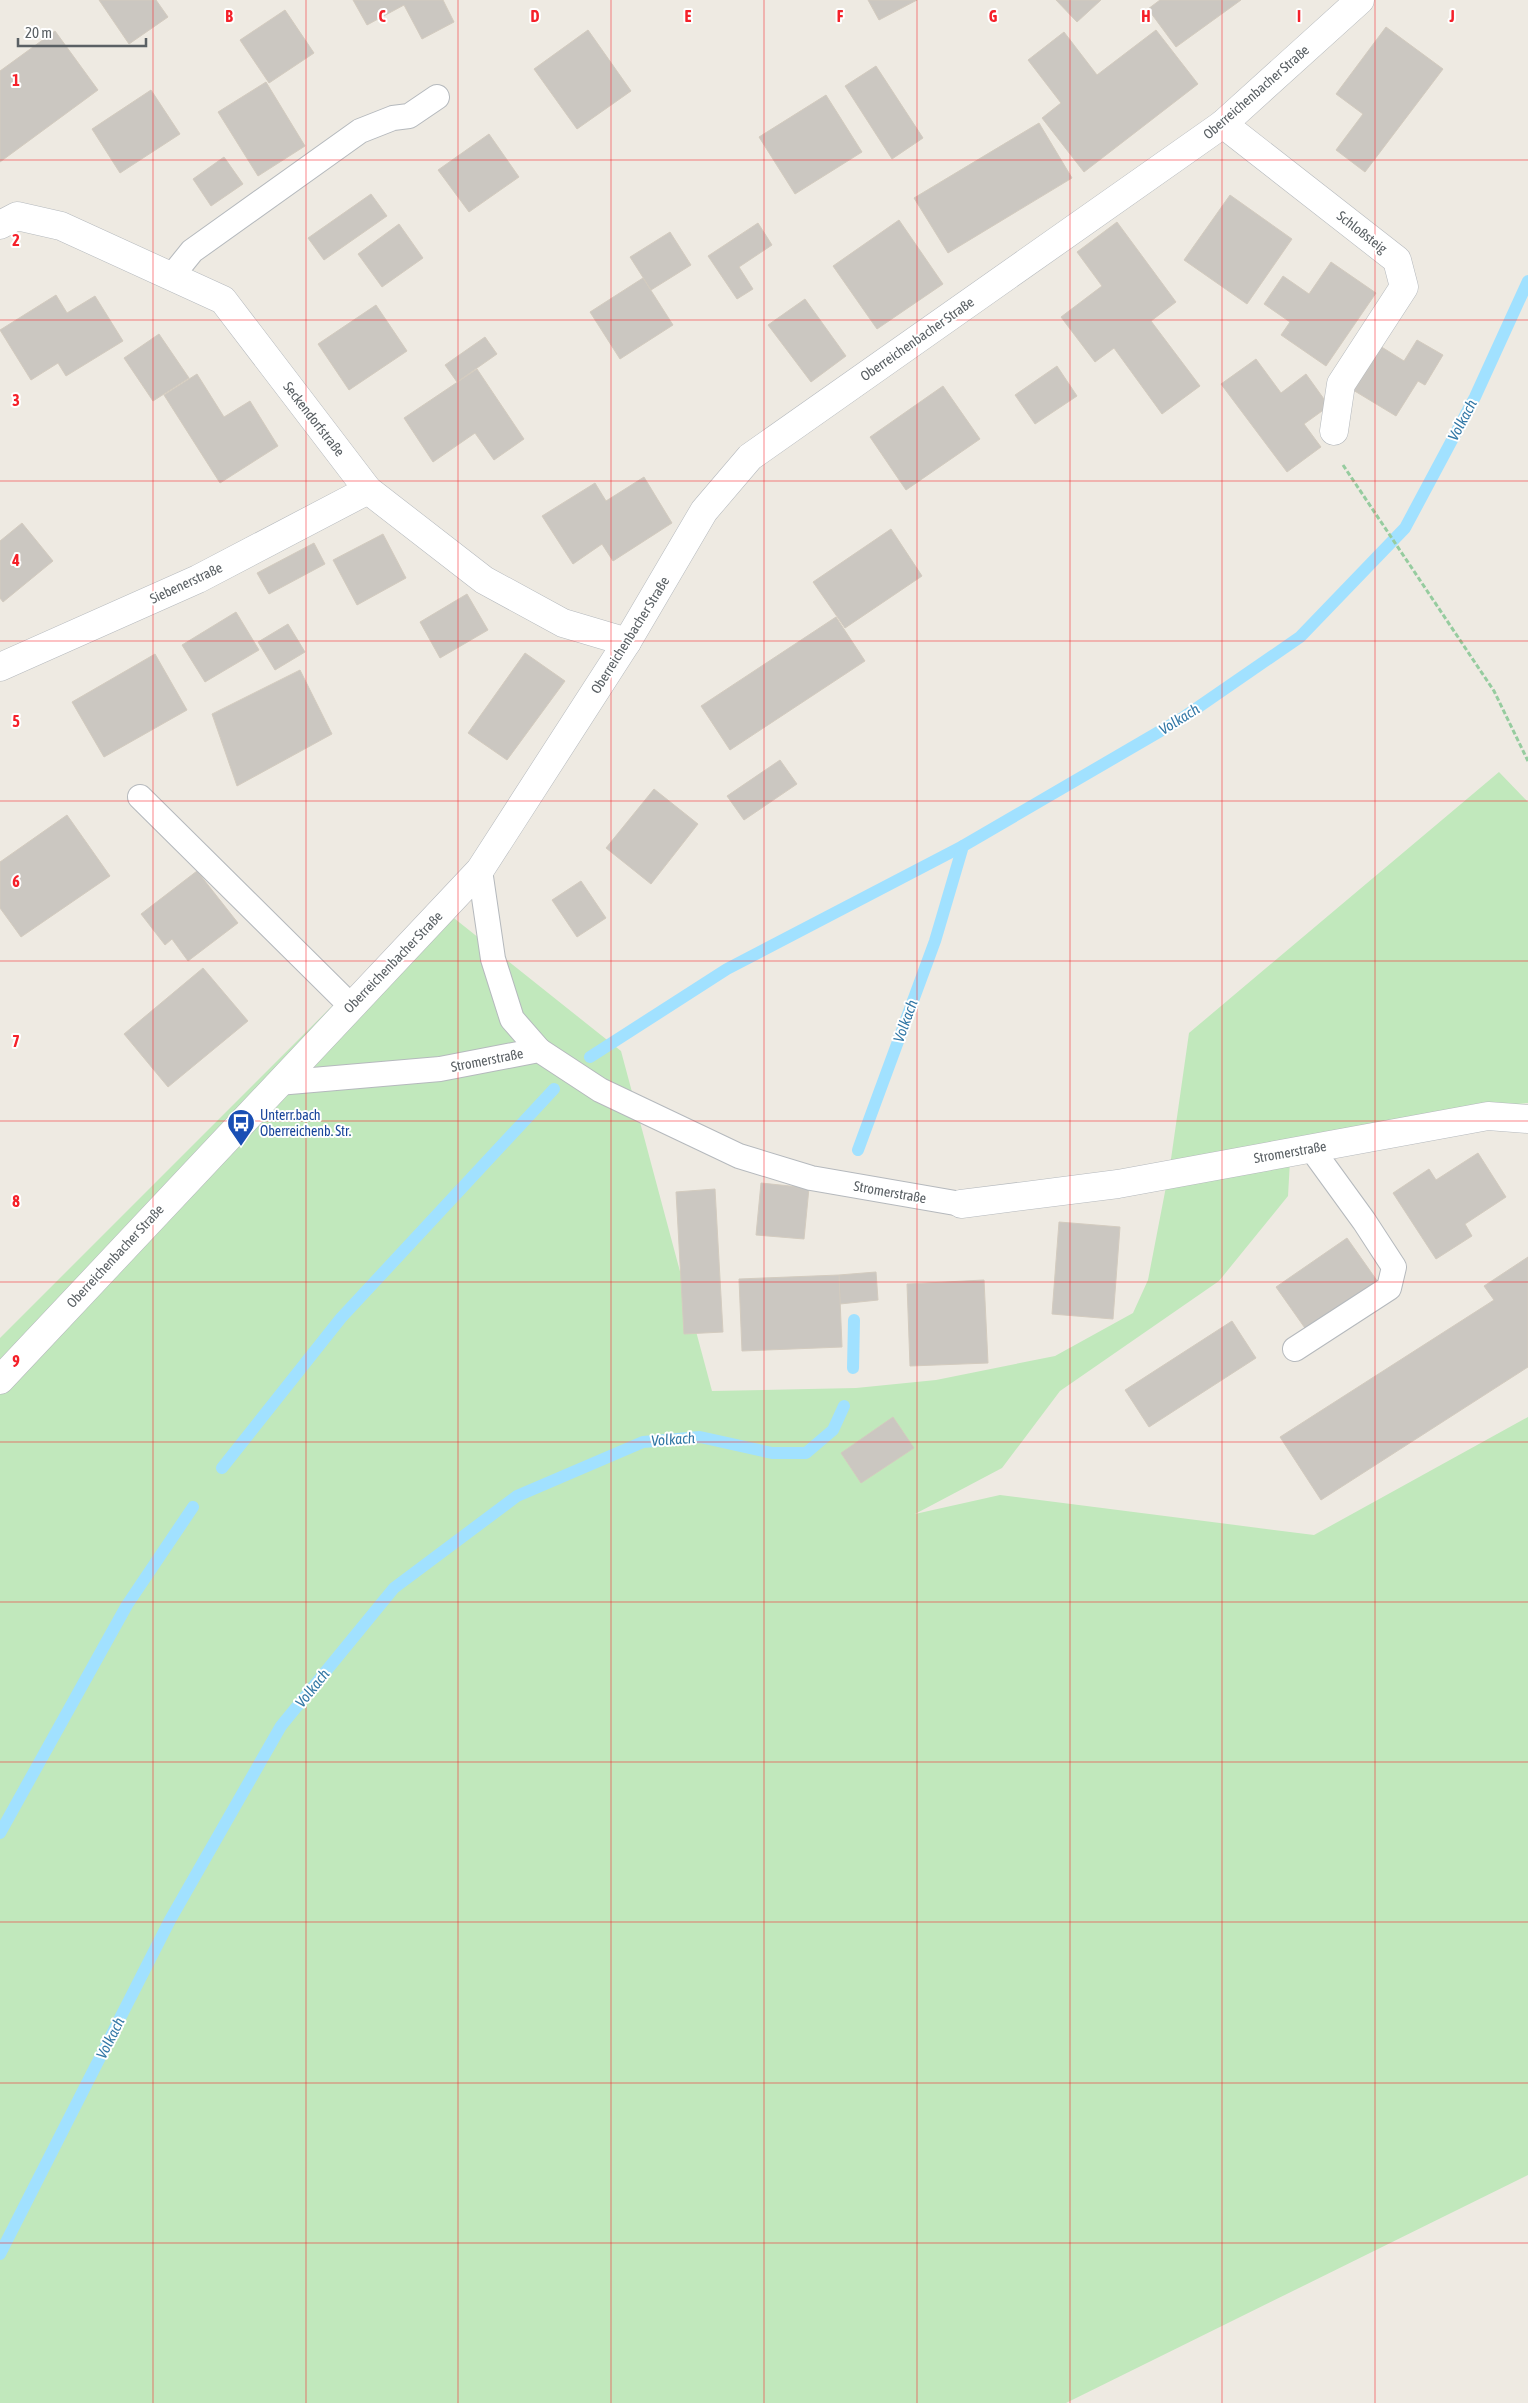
<svg xmlns="http://www.w3.org/2000/svg" width="1528" height="2403" font-family="'Asap Condensed',sans-serif">
<style>
.green{fill:#c1e8bc}
.lines{fill:none;stroke-linecap:round;stroke-linejoin:round}
.stream{stroke:#a1e1ff;stroke-width:12}
.building{fill:#cbc7c1;stroke:#d3cbbf}
.service-casing{stroke:#b5b9bd;stroke-width:26}
.minor-casing{stroke:#b5b9bd;stroke-width:29}
.path{stroke:#96cc9f;stroke-width:3;stroke-dasharray:5 2.5;stroke-linecap:butt}
.service{stroke:#fff;stroke-width:24}
.minor{stroke:#fff;stroke-width:28}
.grid{fill:none;stroke:#f52029;stroke-width:1;stroke-opacity:0.55}
.labels{text-anchor:middle;dominant-baseline:central;stroke-width:4;stroke-linejoin:round;paint-order:stroke}
.street-label{font-size:14px;fill:#5a6064;stroke:#fff}
.transit-label{font-size:14px;fill:#164399;stroke:#fff;text-anchor:start}
.water-label{font-size:15px;font-style:italic;fill:#3378a6;stroke:#fff}
.grid-label{font-size:16px;text-anchor:middle;font-weight:bold;fill:#f52029;stroke:#fff;stroke-width:4;stroke-linejoin:round;paint-order:stroke}
</style>
<rect width="100%" height="100%" fill="#eeeae2"/>
<!-- green -->
<polygon class="green" points="1499,772 1528,802 1528,1103 1485,1107 1291,1143 1288,1196 1219,1281 1060,1391 1002,1468 915,1514 1000,1495 1314,1535 1528,1417 1528,2175 1066,2403 0,2403 0,1338 435,903 621,1051 712,1391 856,1388 936,1380 1055,1356 1133,1313 1148,1280 1170,1166 1189,1033"/>
<g class="lines">
<!-- stream -->
<g class="stream">
<polyline points="590,1057 727,969 963,846"/>
<polyline points="858,1150 935,941 963,846 1181,719 1300,637 1405,528 1475,397 1528,281"/>
<polyline points="853,1368 854,1320"/>
<polyline points="222,1468 341,1318 554,1089"/>
<polyline points="0,1833 127,1605 193,1507"/>
<polyline points="0,2254 170,1920 281,1726 394,1588 517,1496 643,1442 700,1437 772,1453 806,1453 833,1430 844,1406"/>
</g>
</g>
<!-- building -->
<g class="building">
<polygon points="99,0 156,0 168,17 129,44"/>
<polygon points="353,0 443,0 454,22 422,39 404,5 367,25"/>
<polygon points="868,0 917,0 879,20"/>
<polygon points="1056,0 1101,0 1077,22"/>
<polygon points="1160,0 1241,0 1176,47 1148,9"/>
<polygon points="285,10 314,53 269,83 240,40"/>
<polygon points="1386,27 1443,69 1365,172 1336,150 1363,114 1336,94"/>
<polygon points="588,30 631,91 577,129 534,69"/>
<polygon points="1156,30 1198,84 1084,172 1042,118 1061,103 1028,60 1064,32 1097,75"/>
<polygon points="55,31 98,90 0,162 0,71"/>
<polygon points="876,66 923,138 892,159 845,86"/>
<polygon points="266,82 305,146 258,176 218,112"/>
<polygon points="151,90 180,134 120,173 92,129"/>
<polygon points="826,95 862,152 795,194 759,137"/>
<polygon points="1039,123 1072,178 948,253 914,198"/>
<polygon points="489,134 519,177 469,212 438,170"/>
<polygon points="224,157 243,184 211,206 193,179"/>
<polygon points="371,194 387,216 324,260 308,238"/>
<polygon points="1230,195 1292,239 1247,304 1184,260"/>
<polygon points="899,220 943,284 877,329 833,266"/>
<polygon points="1117,222 1176,302 1151,321 1200,386 1162,414 1114,348 1095,362 1061,317 1102,286 1077,252"/>
<polygon points="758,223 772,245 739,267 753,289 737,299 708,256"/>
<polygon points="399,224 423,258 382,287 358,254"/>
<polygon points="670,232 691,265 651,290 630,257"/>
<polygon points="1331,262 1376,293 1326,366 1281,335 1290,322 1264,304 1283,276 1309,294"/>
<polygon points="643,278 673,325 620,359 590,312"/>
<polygon points="56,295 67,313 95,296 123,341 66,376 58,363 31,380 0,330"/>
<polygon points="805,299 846,356 811,382 768,325"/>
<polygon points="376,305 407,351 349,390 318,344"/>
<polygon points="159,334 189,378 153,401 124,358"/>
<polygon points="485,337 497,354 457,382 445,365"/>
<polygon points="1417,340 1443,355 1425,385 1418,381 1396,416 1353,390 1380,346 1404,361"/>
<polygon points="1256,359 1281,393 1306,374 1329,406 1304,424 1321,447 1287,472 1221,384"/>
<polygon points="1057,366 1077,396 1035,424 1015,395"/>
<polygon points="477,369 524,439 494,460 475,433 433,462 404,418"/>
<polygon points="197,374 224,417 250,401 278,446 220,483 164,395"/>
<polygon points="943,386 980,439 906,490 870,437"/>
<polygon points="644,477 672,523 613,561 602,544 573,564 542,516 595,483 606,501"/>
<polygon points="22,523 53,561 3,602 0,598 0,541"/>
<polygon points="891,529 922,576 845,628 813,582"/>
<polygon points="383,534 406,578 357,605 333,560"/>
<polygon points="314,543 325,564 269,594 257,573"/>
<polygon points="467,594 488,630 440,658 420,622"/>
<polygon points="236,612 259,650 205,682 182,645"/>
<polygon points="836,617 865,661 730,750 701,706"/>
<polygon points="288,624 305,652 275,670 258,642"/>
<polygon points="525,653 565,681 507,760 468,733"/>
<polygon points="155,654 187,710 104,757 72,702"/>
<polygon points="300,670 332,734 237,786 212,714"/>
<polygon points="780,760 797,784 744,820 727,796"/>
<polygon points="654,789 698,824 651,884 606,848"/>
<polygon points="67,815 110,876 21,937 0,908 0,862"/>
<polygon points="197,871 238,923 188,961 172,939 165,945 141,914"/>
<polygon points="581,881 606,918 577,937 552,900"/>
<polygon points="203,968 248,1021 168,1087 124,1034"/>
<polygon points="1478,1153 1506,1197 1465,1224 1472,1236 1436,1259 1393,1193 1429,1169 1436,1180"/>
<polygon points="761,1183 809,1188 804,1239 756,1235"/>
<polygon points="715,1189 723,1332 684,1334 676,1192"/>
<polygon points="1059,1222 1120,1227 1113,1319 1052,1314"/>
<polygon points="1347,1238 1378,1282 1307,1331 1276,1287"/>
<polygon points="1528,1257 1528,1367 1321,1500 1280,1437 1494,1300 1484,1286"/>
<polygon points="876,1272 878,1300 840,1304 839,1275"/>
<polygon points="839,1275 842,1347 742,1351 739,1279"/>
<polygon points="984,1280 988,1363 910,1366 907,1284"/>
<polygon points="1232,1321 1256,1358 1149,1427 1125,1390"/>
<polygon points="893,1417 914,1448 861,1483 841,1453"/>
</g>
<g class="lines">
<defs>
<g id="service">
<polyline points="171,277 192,251 360,131 393,118 409,116 437,97"/>
<polyline points="140,797 351,1006"/>
<polyline points="480,870 493,959 512,1019 539,1050"/>
<polyline points="278,1083 440,1069 539,1050 600,1090 739,1156 811,1178 961,1204"/>
<polyline points="1295,1349 1389,1288 1394,1267 1364,1221 1311,1148"/>
</g>
<g id="minor">
<polyline points="1223,124 1397,260 1404,287 1341,384 1334,431"/>
<polyline points="0,225 17,216 61,226 223,300 368,490 484,580 563,623 627,642"/>
<polyline points="0,667 198,579 368,490"/>
<polyline points="961,1204 1118,1184 1488,1116 1528,1119"/>
<polyline points="0,1380 480,870 627,642 704,511 750,457 1223,124 1360,0"/>
</g>
</defs>
<!-- service casing -->
<use href="#service" class="service-casing"/>
<!-- minor casing -->
<use href="#minor" class="minor-casing"/>
<!-- path -->
<polyline class="path" points="1343,465 1494,691 1528,761"/>
<!-- service -->
<use href="#service" class="service"/>
<!-- minor -->
<use href="#minor" class="minor"/>
</g>
<!-- grid -->
<path class="grid" d="M153,0v2403M306,0v2403M458,0v2403M611,0v2403M764,0v2403M917,0v2403M1070,0v2403M1222,0v2403M1375,0v2403M0,160h1528M0,320h1528M0,481h1528M0,641h1528M0,801h1528M0,961h1528M0,1121h1528M0,1282h1528M0,1442h1528M0,1602h1528M0,1762h1528M0,1922h1528M0,2083h1528M0,2243h1528"/>
<!-- icons -->
<defs>
<symbol id="bus-pin" viewBox="-11 -11 22 30"><path d="M0 17L-7.5 6A9.5 9.5 0 1 1 7.5 6Z" fill="#1a4fb4" stroke="#fff"/><path d="M-5-6H5V4H4V6H2V4H-2V6H-4V4H-5ZM-3.5-4V0h7V-4ZM-3.5 1.2v1.5H-2V1.2ZM2 1.2v1.5H3.5V1.2Z" fill="#fff"/></symbol>
</defs>
<g fill-rule="evenodd">
<use href="#bus-pin" x="225" y="1107" width="32" height="43"/>
</g>
<g class="labels">
<!-- street labels -->
<g class="street-label">
<text transform="translate(1256 92) rotate(-41)">Oberreichenbacher Straße</text>
<text transform="translate(1362 232) rotate(38)">Schloßsteig</text>
<text transform="translate(917 339) rotate(-35)">Oberreichenbacher Straße</text>
<text transform="translate(314 419) rotate(52)">Seckendorfstraße</text>
<text transform="translate(186 583) rotate(-25)">Siebenerstraße</text>
<text transform="translate(630 635) rotate(-58)">Oberreichenbacher Straße</text>
<text transform="translate(393 962) rotate(-46)">Oberreichenbacher Straße</text>
<text transform="translate(487 1060) rotate(-11)">Stromerstraße</text>
<text transform="translate(1290 1152) rotate(-10)">Stromerstraße</text>
<text transform="translate(890 1192) rotate(10)">Stromerstraße</text>
<text transform="translate(115 1256) rotate(-47)">Oberreichenbacher Straße</text>
</g>
<!-- transit labels -->
<g class="transit-label">
<text x="260" y="1115">Unterr.bach<tspan x="260" dy="16">Oberreichenb. Str.</tspan></text>
</g>
<!-- water labels -->
<g class="water-label">
<text transform="translate(1462 420) rotate(-62)">Volkach</text>
<text transform="translate(1179 719) rotate(-32)">Volkach</text>
<text transform="translate(905 1021) rotate(-70)">Volkach</text>
<text transform="translate(673 1439) rotate(-4)">Volkach</text>
<text transform="translate(312 1688) rotate(-51)">Volkach</text>
<text transform="translate(110 2038) rotate(-63)">Volkach</text>
</g>
</g>
<g class="grid-label">
<text x="229" y="22">B</text>
<text x="382" y="22">C</text>
<text x="535" y="22">D</text>
<text x="688" y="22">E</text>
<text x="840" y="22">F</text>
<text x="993" y="22">G</text>
<text x="1146" y="22">H</text>
<text x="1299" y="22">I</text>
<text x="1452" y="22">J</text>
<text x="16" y="86">1</text>
<text x="16" y="246">2</text>
<text x="16" y="406">3</text>
<text x="16" y="566">4</text>
<text x="16" y="727">5</text>
<text x="16" y="887">6</text>
<text x="16" y="1047">7</text>
<text x="16" y="1207">8</text>
<text x="16" y="1367">9</text>
</g>
<!-- scale -->
<path d="M18 38v8h128v-8" fill="none" stroke="#5a6064" stroke-width="2.5"/>
<text x="25" y="38" font-size="15" fill="#5a6064" stroke="#ffffff" stroke-width="4" paint-order="stroke">20 m</text>
</svg>
